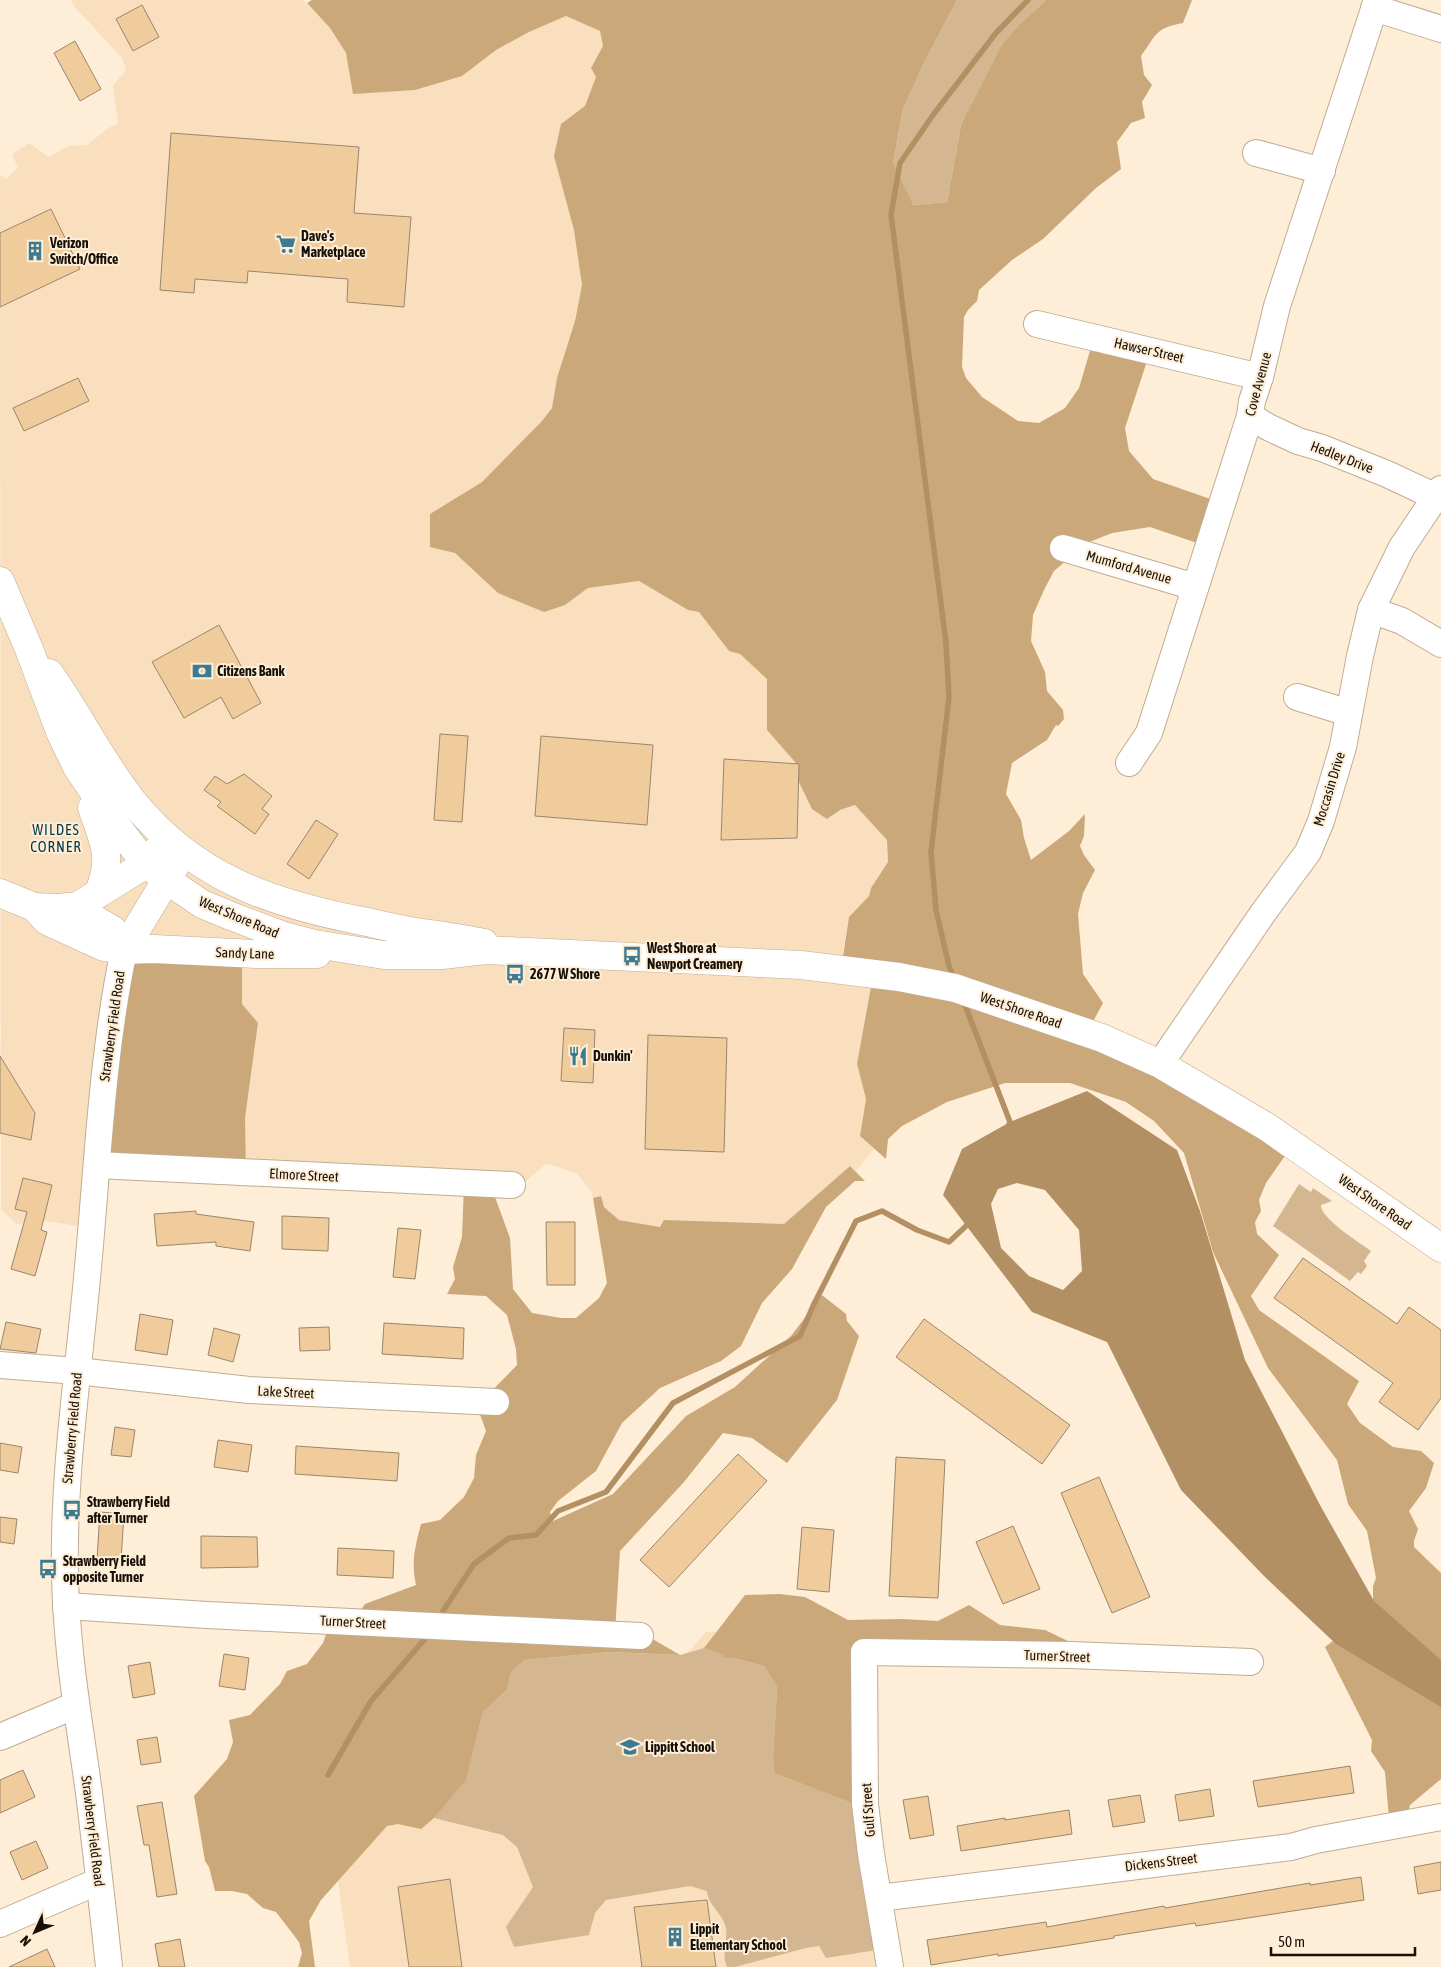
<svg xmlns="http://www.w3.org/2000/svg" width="1441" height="1967" font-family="'Asap Condensed',sans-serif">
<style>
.built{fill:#f9dfbd}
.green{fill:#d4b791}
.forest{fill:#caa879}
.water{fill:#b29063;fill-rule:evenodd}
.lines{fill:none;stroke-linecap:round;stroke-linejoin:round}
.stream{stroke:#b29063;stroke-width:5.5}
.building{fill:#f0cc9d;stroke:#9a866d}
.minor-casing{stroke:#c0ac91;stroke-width:28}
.major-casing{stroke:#c0ac91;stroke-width:29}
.minor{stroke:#fff;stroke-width:26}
.major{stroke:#fff;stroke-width:28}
.labels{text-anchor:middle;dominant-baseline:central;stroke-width:4;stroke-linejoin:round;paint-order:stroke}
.poi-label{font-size:14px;font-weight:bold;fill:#171007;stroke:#feedd7;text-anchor:start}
.street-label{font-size:14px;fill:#171007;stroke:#feedd7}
.neighbourhood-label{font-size:15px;letter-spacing:1px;fill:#023a4b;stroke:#feedd7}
</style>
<rect width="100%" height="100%" fill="#feedd7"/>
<!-- built -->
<g class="built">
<polygon points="71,0 303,0 330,28 346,53 353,93 462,76 496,50 529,32 566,16 600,31 603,46 591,68 596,77 585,107 561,124 582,285 575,321 557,378 552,408 542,421 482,482 430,514 455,553 498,593 565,605 588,588 639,581 688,610 699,612 729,651 740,654 767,679 767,730 795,762 796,776 827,819 840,810 855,805 887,840 888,862 871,888 869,896 849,917 843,951 843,963 874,970 857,1064 866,1099 860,1136 874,1149 856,1171 850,1166 784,1224 665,1220 661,1227 619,1220 604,1207 601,1196 593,1198 591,1191 577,1174 559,1167 546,1164 521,1185 246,1171 245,1118 258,1024 242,1004 242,956 126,938 89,1228 47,1221 17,1224 1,1210 0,175 6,179 18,168 12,154 29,143 49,157 68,146 87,145 107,129 118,123 113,86 126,70 122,58 73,5"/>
<polygon points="848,1625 878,1967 350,1967 332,1839 686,1655 706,1632"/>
</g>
<!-- green -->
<g class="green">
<polygon points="957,0 1046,0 1021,23 961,125 947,202 912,205 893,163 903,109 924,63"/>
<path d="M1299,1184l12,8 2,-4 19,13 -11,4c-1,13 39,38 50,46l-7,10 3,5 -6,8 -3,-2 -8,9 -77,-55z"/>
<path d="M704,1648l21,7 -1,3h10l30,8 13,21 -4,71h1v15l90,35 19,141 -57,9 -7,-12 -13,2 -71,19h-8c-6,-14 1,-25 -1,-39 -3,-15 -18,-22 -19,-37l-17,-5 -84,14 -11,13 -6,22 -75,12 -8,-20 27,-40 -16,-40 -14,-12 -69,-17 32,-39 17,-67 24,-22 4,-18 14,-12 85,-8 70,3z"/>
</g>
<!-- forest -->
<g class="forest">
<path d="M312,0h645l-33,63 -21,46 -10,54 20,42 34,-3 14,-77 41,-80 19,-22 25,-23h146l-9,23c-28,5 -26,11 -42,33l3,19 8,10 -10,17 3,16 -14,5 -14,19 4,27 -25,19 -53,51 -31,21 -33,30 -2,11 -9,9 -4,7 -2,50 4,11 16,19 36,24 21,2 26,-15 14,-20 16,-54 57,12 -27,82 4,23 24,28 66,23 -13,44 -56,-19 -38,6 -25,10 -33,28 -10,19 -11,25 -2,26 14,31 2,19 16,19 1,9 -6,7 -2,-1 -9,15 -35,23 -6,31 15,26 3,18 7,22 38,-29 16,-17 -1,22 -4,10 4,9 11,15 -12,23 -5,21 5,60 20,29 -13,24 204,116 -28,40 -7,17 2,11 -6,11 2,12 22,21 -28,41 8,14 100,71 -12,23 13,19 33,24 28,4 13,12 -8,25 -17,23 9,18 -4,12v6l27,26v206l-31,26 -4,15 -17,-2 -4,-46 -14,-21 1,-11 -47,-93 17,-13 31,-12v-36l3,-8 -9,-47 -19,-27 -11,-44 -69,-92 -55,-116 -29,-99 -30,-32 -28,-19 -56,-19h-65l-58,19 -45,24 -14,13 -2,20 -26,-23 6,-37 -9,-35 17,-94 -32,-7 7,-46 20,-21 2,-8 17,-26 -1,-22 -32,-35 -15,5 -13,9 -15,-10 -16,-33 -1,-14 -28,-32v-51l-27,-25 -11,-3 -30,-39 -11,-2 -49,-29 -51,7 -23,17 -21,7 -46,-19 -43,-40 -25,-6v-33l52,-32 60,-61 10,-13 5,-30 18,-57 7,-36 -8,-55 -20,-74 7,-32 24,-18 11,-29 -5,-9 12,-22 -3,-15 -34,-15 -37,16 -33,18 -34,26 -47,14 -62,4 -7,-41 -16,-25 -23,-25z"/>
<polygon points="122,942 242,956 242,1004 258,1023 245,1118 246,1171 100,1166"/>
<path d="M850,1166l15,15h-10l-29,26 -34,62 -30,34 -21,43 -20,15 -61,27 -38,35 -26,48 -38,30 -8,11 3,9 60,-27 73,-78 49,-29 56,-51 31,-41 24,19 1,7 12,15 -22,64 -50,63 -35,-25 -29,-5 -39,49 -64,69 -5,81 29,2 36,21 -70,-3 -85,8 -14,12 -4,18 -24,22 -17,68 -32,38 -13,11 -23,-5 -11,2 -66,74 -12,21 6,46h-17l4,-14 -3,-11 -23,-30 -13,-4 -16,-14 -15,-3h-17l-6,-24 -4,-6 -11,-65 33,-37 6,-17 -4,-22 21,-5 30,-31 7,-13 20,-7 16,-21 7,-20 22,-1 13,-18 51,-19c-5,-23 -1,-38 5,-61l19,-4 24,-23 10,-19 2,-23 10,-24 -9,-25 40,-41 -1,-16 -9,-34 -21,-19 -39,-2 8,-15 -2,-12 9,-30 2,-52 28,4 18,49 3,51 19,24 29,5h15l23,-20 8,-15 -14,-85 8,-2 3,11 15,13 41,7 4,-7 120,4z"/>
<polygon points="780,1594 805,1597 848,1620 902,1619 938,1621 969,1605 1000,1625 1045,1630 1072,1643 1043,1666 1044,1668 867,1665 864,1808 774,1773 774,1759 773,1759 777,1687 764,1666 734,1658 723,1658 724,1655 704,1648 745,1595"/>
</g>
<!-- water -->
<path class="water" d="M1087,1091l90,59 23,61 45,149 75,145 54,96 67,59v47l-105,-63 -71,-67 -84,-87 -74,-148 -75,-30 -89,-117 19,-46 48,-27zM1017,1183l28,7 34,40 3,41 -19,19 -34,-14 -28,-28 -10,-44 7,-15z"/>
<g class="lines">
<!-- stream -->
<g class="stream">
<polyline points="955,980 949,966 936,910 931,852 949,697 946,643 891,215 900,163 933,115 996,33 1028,0"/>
<polyline points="963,1000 1010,1122 1008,1127"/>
<polyline points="443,1611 474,1564 509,1538 536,1535 558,1511 606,1492 673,1403 800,1336 813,1306 856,1221 882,1211 917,1230 949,1242 966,1226 969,1221"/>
<polyline points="328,1775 371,1701 424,1640"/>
</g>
</g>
<!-- building -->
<g class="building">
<polygon points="142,5 159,37 133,51 116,19"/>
<polygon points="75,41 101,89 80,101 54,53"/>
<polygon points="171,133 359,147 354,213 411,217 404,307 347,302 348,279 248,271 247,283 195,279 194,293 160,290"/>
<polygon points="51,209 80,269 0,307 0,233"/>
<polygon points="78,378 89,401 24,431 13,408"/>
<polygon points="219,625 261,703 233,719 221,697 184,718 152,662"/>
<polygon points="440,734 468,736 462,822 434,820"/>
<polygon points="541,736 653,745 647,825 535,816"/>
<polygon points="724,759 799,764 797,838 721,840"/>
<polygon points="244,774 272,796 262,809 269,814 255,834 217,806 221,802 204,790 215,776 227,784"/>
<polygon points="316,820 338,834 309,879 287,864"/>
<polygon points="564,1028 595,1030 593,1083 561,1081"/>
<polygon points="648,1035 727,1038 724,1152 645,1149"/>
<polygon points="0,1056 35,1113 31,1140 0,1133"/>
<polygon points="23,1178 52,1185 41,1230 47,1232 35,1276 11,1269 27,1212 15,1209"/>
<polygon points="196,1211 196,1214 254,1222 250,1251 216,1246 216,1242 157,1246 154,1214"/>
<polygon points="282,1216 329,1218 328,1251 282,1249"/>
<polygon points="546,1222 575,1222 575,1285 547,1285"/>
<polygon points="398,1228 421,1230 415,1279 393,1277"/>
<polygon points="1303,1258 1397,1324 1409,1307 1441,1330 1441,1398 1418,1430 1379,1402 1393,1383 1274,1298"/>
<polygon points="140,1314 173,1320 167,1355 135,1350"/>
<polygon points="924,1319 1070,1425 1042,1464 896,1357"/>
<polygon points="6,1322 41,1329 36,1353 0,1349"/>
<polygon points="384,1323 464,1328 463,1359 382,1354"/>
<polygon points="329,1327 330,1350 300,1351 299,1328"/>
<polygon points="214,1328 240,1335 233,1362 208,1355"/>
<polygon points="115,1427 135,1430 131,1457 111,1455"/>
<polygon points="218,1440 252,1445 248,1472 214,1467"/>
<polygon points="0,1443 22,1447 18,1473 0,1470"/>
<polygon points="296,1446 399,1453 397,1481 295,1474"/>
<polygon points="738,1454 767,1481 669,1587 640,1560"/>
<polygon points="896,1457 945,1460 938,1598 889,1596"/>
<polygon points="1099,1477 1150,1597 1112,1613 1061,1493"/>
<polygon points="100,1512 124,1514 121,1560 97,1559"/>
<polygon points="0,1517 17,1519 14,1544 0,1542"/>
<polygon points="1013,1526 1040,1589 1003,1604 976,1542"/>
<polygon points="802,1527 834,1530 829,1592 797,1589"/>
<polygon points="201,1536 257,1537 258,1567 201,1568"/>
<polygon points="338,1548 394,1551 393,1578 337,1575"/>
<polygon points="224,1654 249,1658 245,1690 219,1686"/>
<polygon points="150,1662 155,1694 133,1698 128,1666"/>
<polygon points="157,1737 161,1762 141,1765 137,1740"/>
<polygon points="1350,1766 1354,1793 1258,1807 1253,1781"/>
<polygon points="23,1770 35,1797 0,1813 0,1780"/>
<polygon points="1210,1789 1214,1816 1179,1821 1175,1795"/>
<polygon points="1140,1795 1145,1822 1113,1827 1108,1800"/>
<polygon points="928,1796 934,1835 910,1839 903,1800"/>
<polygon points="162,1802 177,1894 157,1897 149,1845 144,1845 137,1806"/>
<polygon points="1069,1810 1072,1834 961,1851 957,1826 1005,1818 1005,1820"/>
<polygon points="36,1841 48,1868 22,1880 10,1852"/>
<polygon points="1441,1862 1441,1890 1418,1894 1414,1867"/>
<polygon points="1361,1877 1364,1900 1196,1926 1195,1923 1114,1936 1114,1938 1064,1946 998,1956 998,1954 931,1965 927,1940 1046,1922 1047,1927 1164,1906 1165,1908 1310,1883 1310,1885"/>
<polygon points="450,1879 462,1967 409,1967 398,1887"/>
<polygon points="707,1900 716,1967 642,1967 634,1907"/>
<polygon points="180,1939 185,1967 159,1967 155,1944"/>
<polygon points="47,1949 55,1967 9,1967"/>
</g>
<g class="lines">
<defs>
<g id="minor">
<polyline points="1374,8 1441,29"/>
<polyline points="1256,153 1322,171"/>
<polyline points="1037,324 1260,377"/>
<polyline points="1250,416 1268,427 1298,441 1322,448 1387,474 1436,497"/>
<polyline points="1063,548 1195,587"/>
<polyline points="1371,610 1402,621 1441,644"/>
<polyline points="1297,697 1349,713"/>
<polyline points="1129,763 1149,733 1250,416 1252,401 1260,377 1277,306 1377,0"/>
<polyline points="1160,1064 1263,913 1308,852 1321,821 1343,747 1360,656 1371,610 1402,547 1441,489"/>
<polyline points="97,1165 512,1185"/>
<polyline points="0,1365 77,1371 249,1390 496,1402"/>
<polyline points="66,1606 207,1615 640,1636"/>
<polyline points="0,1737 76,1705"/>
<polyline points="879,1898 1291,1847 1316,1840 1441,1817"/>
<polyline points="0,1924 99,1881"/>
<path d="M109,1967c-6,-58 -13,-116 -20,-174 -10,-73 -23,-145 -24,-219 -2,-103 14,-205 23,-307 10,-106 14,-213 36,-317"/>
<polyline points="890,1967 871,1854 865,1804 864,1652 1071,1655 1250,1662"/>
</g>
<g id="major">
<polyline points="0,581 29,649 61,734 77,767 122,833 146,864 177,887 202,904 231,916 284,936 315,944 384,955 442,955 486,950 801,965 899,977 955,988 1102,1038 1160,1064 1267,1127 1441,1248"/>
<path d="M49,673c30,42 53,90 85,130 60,73 133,99 223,117 20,4 39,9 59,12 23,3 45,6 68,11"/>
<path d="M92,808c12,35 22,49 6,86"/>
<polyline points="0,893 34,907 57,908 91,917 113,930 124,950"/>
<polyline points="34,907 47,921 104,947 124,950 154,949 257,954 317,954"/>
<polyline points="58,908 78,906 146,864 158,849"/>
<polyline points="124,950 176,864"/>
</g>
</defs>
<!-- minor casing -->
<use href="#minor" class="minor-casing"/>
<!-- major casing -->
<use href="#major" class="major-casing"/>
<!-- minor -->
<use href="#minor" class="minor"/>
<!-- major -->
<use href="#major" class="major"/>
</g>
<!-- icons -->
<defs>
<symbol id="supermarket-bare" viewBox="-9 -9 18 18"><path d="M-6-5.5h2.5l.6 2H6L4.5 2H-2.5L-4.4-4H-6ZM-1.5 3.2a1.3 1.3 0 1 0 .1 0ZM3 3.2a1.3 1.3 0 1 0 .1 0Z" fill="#3e7b91" stroke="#feedd7" stroke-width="2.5" paint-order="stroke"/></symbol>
<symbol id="building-bare" viewBox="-9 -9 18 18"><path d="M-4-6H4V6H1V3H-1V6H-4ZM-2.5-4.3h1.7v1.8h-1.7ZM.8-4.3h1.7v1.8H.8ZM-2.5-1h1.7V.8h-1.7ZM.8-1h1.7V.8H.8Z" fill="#3e7b91" stroke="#feedd7" stroke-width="2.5" paint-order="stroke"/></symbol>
<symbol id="bank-bare" viewBox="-9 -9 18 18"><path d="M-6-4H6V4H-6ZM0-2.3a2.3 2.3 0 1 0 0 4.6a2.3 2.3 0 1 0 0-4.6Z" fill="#3e7b91" stroke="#feedd7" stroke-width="2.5" paint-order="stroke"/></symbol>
<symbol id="bus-bare" viewBox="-9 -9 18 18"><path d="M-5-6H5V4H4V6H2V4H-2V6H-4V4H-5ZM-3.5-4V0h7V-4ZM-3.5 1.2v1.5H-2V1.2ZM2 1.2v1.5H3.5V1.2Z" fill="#3e7b91" stroke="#feedd7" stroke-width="2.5" paint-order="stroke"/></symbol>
<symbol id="restaurant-bare" viewBox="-9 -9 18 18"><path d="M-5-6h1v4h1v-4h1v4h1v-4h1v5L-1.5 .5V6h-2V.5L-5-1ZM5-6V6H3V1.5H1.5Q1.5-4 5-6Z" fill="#3e7b91" stroke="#feedd7" stroke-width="2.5" paint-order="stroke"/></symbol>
<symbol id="school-bare" viewBox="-9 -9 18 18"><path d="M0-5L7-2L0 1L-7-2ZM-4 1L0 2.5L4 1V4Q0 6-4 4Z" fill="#3e7b91" stroke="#feedd7" stroke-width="2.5" paint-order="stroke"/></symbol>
</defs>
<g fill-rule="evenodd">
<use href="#supermarket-bare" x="272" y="230" width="28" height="28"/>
<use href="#building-bare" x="21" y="237" width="28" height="28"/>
<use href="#bank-bare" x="188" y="657" width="28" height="28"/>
<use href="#bus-bare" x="618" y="942" width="28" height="28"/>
<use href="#bus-bare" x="501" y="960" width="28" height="28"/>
<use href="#restaurant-bare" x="564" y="1042" width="28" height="28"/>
<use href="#bus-bare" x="58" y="1496" width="28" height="28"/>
<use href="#bus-bare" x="34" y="1555" width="28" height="28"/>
<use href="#school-bare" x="616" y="1733" width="28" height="28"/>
<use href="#building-bare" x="661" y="1923" width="28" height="28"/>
</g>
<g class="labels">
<!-- poi labels -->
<g class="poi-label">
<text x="301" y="236">Dave's<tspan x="301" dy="16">Marketplace</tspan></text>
<text x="50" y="243">Verizon<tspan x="50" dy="16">Switch/Office</tspan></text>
<text x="217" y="671">Citizens Bank</text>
<text x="647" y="948">West Shore at<tspan x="647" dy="16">Newport Creamery</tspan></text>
<text x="530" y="974">2677 W Shore</text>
<text x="593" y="1056">Dunkin'</text>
<text x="87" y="1502">Strawberry Field<tspan x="87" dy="16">after Turner</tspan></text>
<text x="63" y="1561">Strawberry Field<tspan x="63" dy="16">opposite Turner</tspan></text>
<text x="645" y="1747">Lippitt School</text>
<text x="690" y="1929">Lippit<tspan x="690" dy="16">Elementary School</tspan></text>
</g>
<!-- street labels -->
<g class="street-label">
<text transform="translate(1149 350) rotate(13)">Hawser Street</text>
<text transform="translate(1258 384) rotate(-75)">Cove Avenue</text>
<text transform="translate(1342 457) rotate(21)">Hedley Drive</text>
<text transform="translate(1129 567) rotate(16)">Mumford Avenue</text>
<text transform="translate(1329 789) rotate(-73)">Moccasin Drive</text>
<text transform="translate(239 917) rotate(23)">West Shore Road</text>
<text transform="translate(245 953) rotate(2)">Sandy Lane</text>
<text transform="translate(1021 1010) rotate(19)">West Shore Road</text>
<text transform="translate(112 1026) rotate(-82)">Strawberry Field Road</text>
<text transform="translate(304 1175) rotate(3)">Elmore Street</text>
<text transform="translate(1375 1202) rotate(35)">West Shore Road</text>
<text transform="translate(286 1392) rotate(3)">Lake Street</text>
<text transform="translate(72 1428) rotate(-85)">Strawberry Field Road</text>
<text transform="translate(353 1622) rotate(3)">Turner Street</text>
<text transform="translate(1057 1656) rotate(2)">Turner Street</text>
<text transform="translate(868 1810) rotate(-94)">Gulf Street</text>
<text transform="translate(93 1831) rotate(83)">Strawberry Field Road</text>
<text transform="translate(1161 1862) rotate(-7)">Dickens Street</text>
</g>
<!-- neighbourhood labels -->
<g class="neighbourhood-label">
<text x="56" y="829">WILDES<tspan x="56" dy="17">CORNER</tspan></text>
</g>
</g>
<!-- north arrow -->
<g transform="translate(35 1932) rotate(226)" stroke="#feedd7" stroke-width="4" paint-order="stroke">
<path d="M0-4L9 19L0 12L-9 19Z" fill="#171007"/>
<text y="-8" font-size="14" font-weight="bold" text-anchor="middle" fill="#171007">N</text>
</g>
<!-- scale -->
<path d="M1271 1947v8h144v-8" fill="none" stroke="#171007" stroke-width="2.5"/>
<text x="1278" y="1947" font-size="15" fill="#171007" stroke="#feedd7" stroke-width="4" paint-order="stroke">50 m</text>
</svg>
